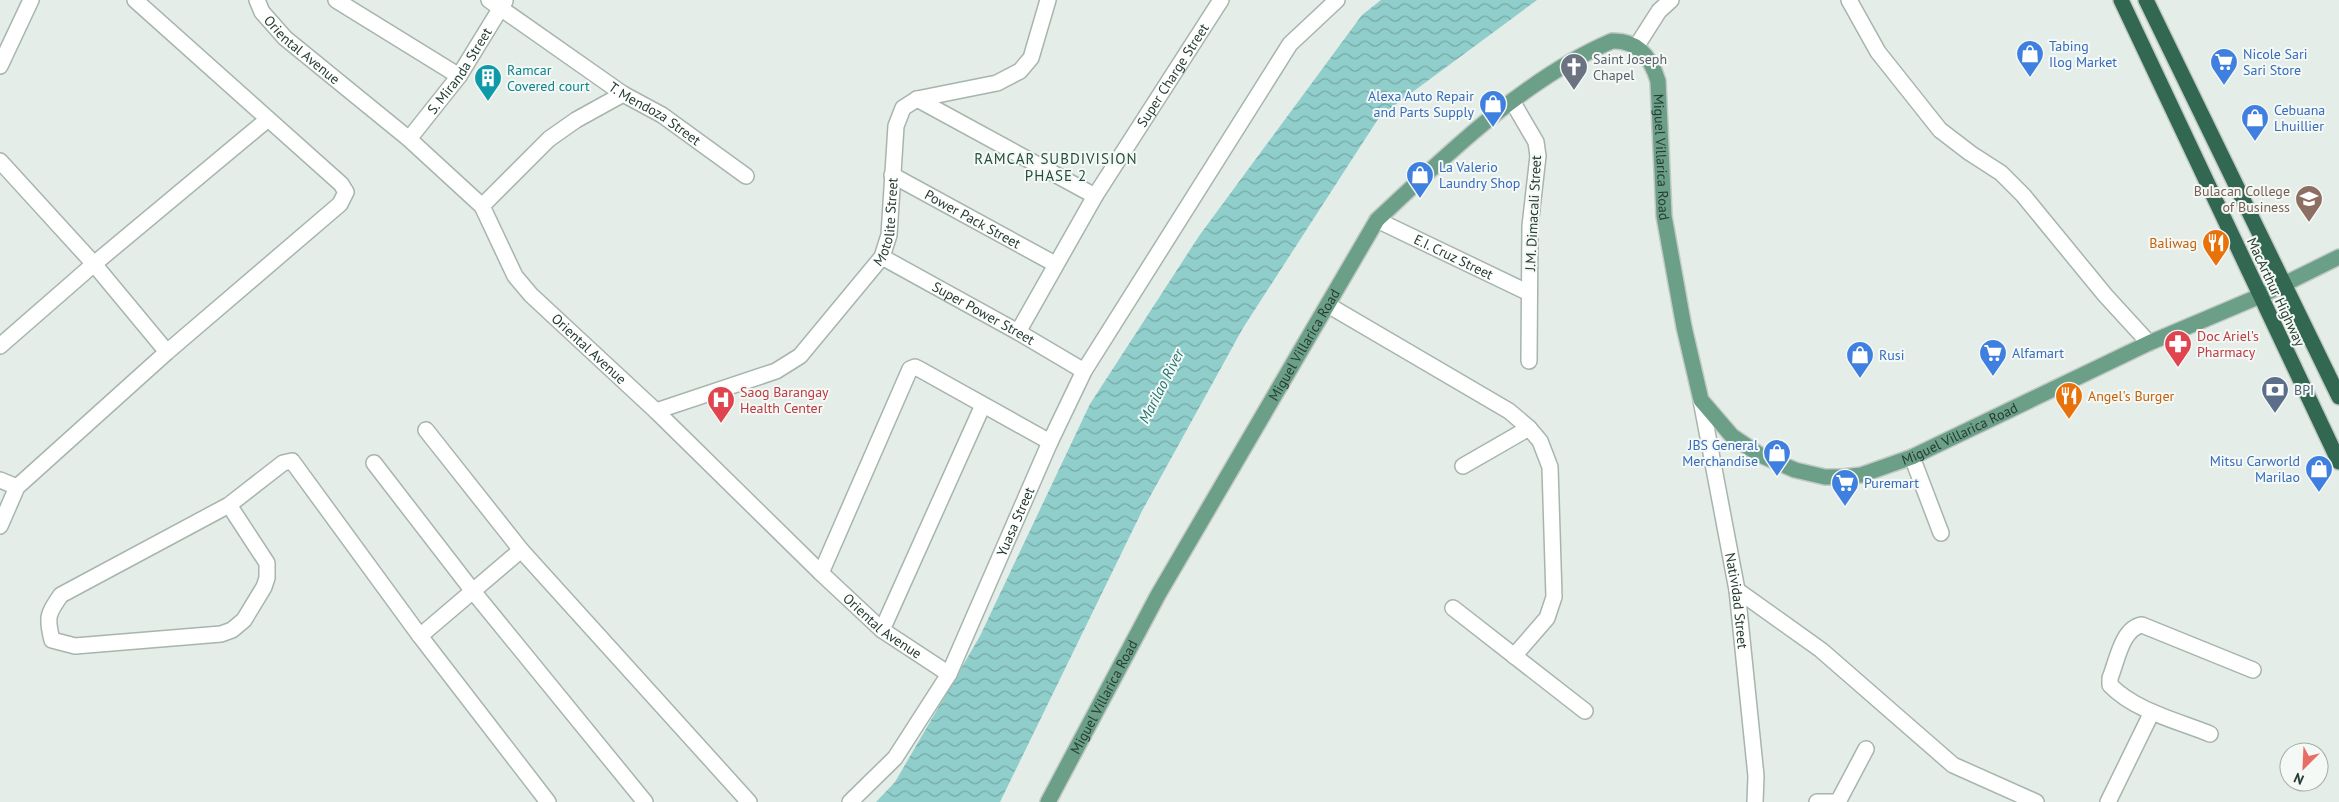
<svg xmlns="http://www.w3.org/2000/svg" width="2339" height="802" font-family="'PT Sans',sans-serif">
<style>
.water{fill:url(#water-waves)}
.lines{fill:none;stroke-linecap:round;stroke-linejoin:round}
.minor-casing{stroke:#a7b5ad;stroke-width:18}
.major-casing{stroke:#c2c9c6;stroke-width:18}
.highway-casing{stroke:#c2c9c6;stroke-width:18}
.minor{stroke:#fff;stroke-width:15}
.major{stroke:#6c9f88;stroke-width:15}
.highway{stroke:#326752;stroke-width:15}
.labels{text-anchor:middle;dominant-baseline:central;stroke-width:4;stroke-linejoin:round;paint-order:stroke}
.shop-label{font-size:14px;fill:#366cbe;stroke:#f5f9f6;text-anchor:start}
.street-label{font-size:14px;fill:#253d32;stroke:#f5f9f6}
.worship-label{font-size:14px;fill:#5b616d;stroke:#f5f9f6;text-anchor:start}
.culture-label{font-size:14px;fill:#0d838f;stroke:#f5f9f6;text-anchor:start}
.education-label{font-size:14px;fill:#785e54;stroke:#f5f9f6;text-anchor:end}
.food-label{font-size:14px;fill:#c56008;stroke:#f5f9f6;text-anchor:end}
.health-label{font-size:14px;fill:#be3a42;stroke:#f5f9f6;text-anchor:start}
.service-label{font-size:14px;fill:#4e5e75;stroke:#f5f9f6;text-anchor:start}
.neighbourhood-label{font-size:15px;letter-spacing:1px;fill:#224e3b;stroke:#f5f9f6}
.water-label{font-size:15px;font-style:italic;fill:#237573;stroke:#f5f9f6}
</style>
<defs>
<pattern id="water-waves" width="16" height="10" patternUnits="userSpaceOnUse" patternTransform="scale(1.25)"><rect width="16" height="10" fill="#90cecb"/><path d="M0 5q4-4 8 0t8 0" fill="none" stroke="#75a8a5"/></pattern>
</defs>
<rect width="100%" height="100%" fill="#e4ede7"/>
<!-- water -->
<polygon class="water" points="1381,0 1537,0 1380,116 1243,328 1142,511 1000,802 876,802 895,782 980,636 1090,404 1199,236 1362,15"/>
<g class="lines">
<defs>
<g id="minor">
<path id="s1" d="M257,0l5,12 23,26 124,101 73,67 33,70 16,19 125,116 165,162 61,57 67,44"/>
<polyline points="336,0 459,76"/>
<path id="s2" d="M489,0l134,94 39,21 84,61"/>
<polyline points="1849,0 1878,52 1940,130 1970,153 2001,173 2023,195 2105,295 2149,343"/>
<polyline points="1636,47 1659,11 1671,0"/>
<polyline points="0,66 31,0"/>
<polyline points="917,99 1095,196"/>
<polyline points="1512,101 1536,142 1538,156 1530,226 1529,361"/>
<path id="s3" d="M409,139l50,-63 46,-75"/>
<polyline points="0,161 94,264 167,352"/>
<path id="s4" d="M892,175l163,89"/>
<polyline points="482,206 549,139 576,120 623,94"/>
<path id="s5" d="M1377,220l152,73"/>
<path id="s6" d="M882,257l136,75 66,39"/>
<polyline points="1328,305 1509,411 1529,428 1540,441 1550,467 1554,597 1547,618 1514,656"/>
<path id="s7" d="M1018,332l77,-136 126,-196"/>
<polyline points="0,346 94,264 268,119"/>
<path id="s8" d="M1701,400l36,190 19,186 -1,26"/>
<path id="s9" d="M656,411l120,-40 24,-15 82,-99 7,-22 7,-109 7,-18 14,-9 80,-16 23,-12 11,-13 17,-58"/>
<polyline points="426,430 521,550 749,802"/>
<polyline points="1912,457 1941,533"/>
<polyline points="374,463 472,590 645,802"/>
<polyline points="1463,466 1529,428"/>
<polyline points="0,480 17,487"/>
<path d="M229,505l38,58v15l-3,9 -20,33 -12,10 -11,4 -146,12 -23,-6c-6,-23 -4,-27 9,-45l168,-90 54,-42 9,-2 128,175 128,166"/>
<polyline points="0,526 17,487 167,352 340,204 346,192 341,184 135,0"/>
<polyline points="821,573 910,369 915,367 921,370 1050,442"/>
<polyline points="1737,590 1821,650 1953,765 2036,802"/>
<polyline points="1453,608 1585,711"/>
<polyline points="882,630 983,405"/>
<polyline points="420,636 521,550"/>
<path d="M2210,734c-32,-13 -75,-23 -100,-49v-7c7,-17 12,-50 32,-53l111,45"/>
<path id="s10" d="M850,802l45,-44 54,-84 101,-232 34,-71 206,-327 47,-44"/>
<polyline points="1817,802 1838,802"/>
<polyline points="1838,802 1866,749"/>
<polyline points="2108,802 2152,712"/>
</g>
<g id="major">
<path id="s11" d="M1048,802l110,-207 219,-375c68,-64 148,-142 235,-179 26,-1 39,17 46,40l6,135 20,111 17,73 31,36 28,19 35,15 30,7h18l18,-2 51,-18 237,-114 111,-47 79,-39"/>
</g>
<g id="highway">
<polyline points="2121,0 2339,462"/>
<polyline points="2146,0 2339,397"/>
</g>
</defs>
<!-- minor casing -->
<use href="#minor" class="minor-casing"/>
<!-- major casing -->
<use href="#major" class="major-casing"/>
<!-- highway casing -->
<use href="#highway" class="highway-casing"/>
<!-- minor -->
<use href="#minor" class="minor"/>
<!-- major -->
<use href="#major" class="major"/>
<!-- highway -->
<use href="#highway" class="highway"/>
</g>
<!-- icons -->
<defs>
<symbol id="shop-pin" viewBox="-11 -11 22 30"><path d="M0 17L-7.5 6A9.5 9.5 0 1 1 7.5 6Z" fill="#3f7fe0" stroke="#f5f9f6"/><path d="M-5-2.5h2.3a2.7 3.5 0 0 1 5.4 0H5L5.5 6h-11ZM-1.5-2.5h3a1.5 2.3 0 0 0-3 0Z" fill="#fff"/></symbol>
<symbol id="supermarket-pin" viewBox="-11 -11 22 30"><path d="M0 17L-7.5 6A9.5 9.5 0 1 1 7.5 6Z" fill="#3f7fe0" stroke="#f5f9f6"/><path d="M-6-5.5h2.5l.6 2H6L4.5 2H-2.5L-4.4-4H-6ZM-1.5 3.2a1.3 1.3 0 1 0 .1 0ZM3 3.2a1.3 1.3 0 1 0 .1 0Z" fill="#fff"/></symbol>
<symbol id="church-pin" viewBox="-11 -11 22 30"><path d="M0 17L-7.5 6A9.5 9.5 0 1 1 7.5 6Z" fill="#6b7280" stroke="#f5f9f6"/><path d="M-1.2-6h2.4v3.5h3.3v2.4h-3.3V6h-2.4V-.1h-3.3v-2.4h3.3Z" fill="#fff"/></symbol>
<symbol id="building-pin" viewBox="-11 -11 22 30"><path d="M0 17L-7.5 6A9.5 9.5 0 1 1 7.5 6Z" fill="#0f9aa8" stroke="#f5f9f6"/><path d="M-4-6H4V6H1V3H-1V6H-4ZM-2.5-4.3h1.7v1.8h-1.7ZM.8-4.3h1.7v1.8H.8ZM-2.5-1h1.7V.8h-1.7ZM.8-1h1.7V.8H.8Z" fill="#fff"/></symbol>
<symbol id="university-pin" viewBox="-11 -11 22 30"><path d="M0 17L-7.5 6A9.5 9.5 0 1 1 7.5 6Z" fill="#8d6e63" stroke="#f5f9f6"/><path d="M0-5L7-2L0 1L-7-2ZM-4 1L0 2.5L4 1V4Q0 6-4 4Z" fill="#fff"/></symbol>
<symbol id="restaurant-pin" viewBox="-11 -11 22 30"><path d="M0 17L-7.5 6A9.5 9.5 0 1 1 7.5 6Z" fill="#e8710a" stroke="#f5f9f6"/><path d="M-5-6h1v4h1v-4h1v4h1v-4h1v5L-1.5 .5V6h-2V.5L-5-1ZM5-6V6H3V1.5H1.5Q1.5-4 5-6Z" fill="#fff"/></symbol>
<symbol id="pharmacy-pin" viewBox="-11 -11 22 30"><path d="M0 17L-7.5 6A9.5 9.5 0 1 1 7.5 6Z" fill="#e0444e" stroke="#f5f9f6"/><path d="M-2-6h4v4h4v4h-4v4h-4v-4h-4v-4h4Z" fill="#fff"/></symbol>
<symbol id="bank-pin" viewBox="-11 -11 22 30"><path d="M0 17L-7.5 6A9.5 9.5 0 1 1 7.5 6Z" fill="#5c6f8a" stroke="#f5f9f6"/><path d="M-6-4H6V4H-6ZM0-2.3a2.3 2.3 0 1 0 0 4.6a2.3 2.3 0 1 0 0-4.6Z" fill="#fff"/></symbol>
<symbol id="hospital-pin" viewBox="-11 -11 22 30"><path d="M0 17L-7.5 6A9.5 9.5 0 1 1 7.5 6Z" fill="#e0444e" stroke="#f5f9f6"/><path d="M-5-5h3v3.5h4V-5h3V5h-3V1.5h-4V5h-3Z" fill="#fff"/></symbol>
</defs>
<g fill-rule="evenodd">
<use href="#shop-pin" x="2014" y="38" width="32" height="43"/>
<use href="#supermarket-pin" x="2208" y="46" width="32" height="43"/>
<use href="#church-pin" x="1558" y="51" width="32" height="43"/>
<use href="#building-pin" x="472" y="62" width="32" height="43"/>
<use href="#shop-pin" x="1477" y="88" width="32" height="43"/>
<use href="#shop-pin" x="2239" y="102" width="32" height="43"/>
<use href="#shop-pin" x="1404" y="159" width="32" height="43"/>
<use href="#university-pin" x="2293" y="183" width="32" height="43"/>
<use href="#restaurant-pin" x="2200" y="227" width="32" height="43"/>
<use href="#pharmacy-pin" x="2162" y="328" width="32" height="43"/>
<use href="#supermarket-pin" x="1977" y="337" width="32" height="43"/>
<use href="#shop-pin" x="1844" y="339" width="32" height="43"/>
<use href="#bank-pin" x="2259" y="374" width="32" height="43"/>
<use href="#restaurant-pin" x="2053" y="380" width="32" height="43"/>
<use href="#hospital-pin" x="705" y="384" width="32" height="43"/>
<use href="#shop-pin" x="1761" y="437" width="32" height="43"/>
<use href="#shop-pin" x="2303" y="453" width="32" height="43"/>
<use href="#supermarket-pin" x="1829" y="467" width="32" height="43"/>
</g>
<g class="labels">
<!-- shop labels -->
<g class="shop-label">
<text x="2049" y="46">Tabing<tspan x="2049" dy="16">Ilog Market</tspan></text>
<text x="2243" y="54">Nicole Sari<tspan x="2243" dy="16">Sari Store</tspan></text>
<text x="1474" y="96" text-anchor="end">Alexa Auto Repair<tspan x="1474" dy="16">and Parts Supply</tspan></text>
<text x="2274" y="110">Cebuana<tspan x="2274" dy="16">Lhuillier</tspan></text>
<text x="1439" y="167">La Valerio<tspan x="1439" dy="16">Laundry Shop</tspan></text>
<text x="2012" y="353">Alfamart</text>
<text x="1879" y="355">Rusi</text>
<text x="1758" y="445" text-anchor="end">JBS General<tspan x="1758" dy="16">Merchandise</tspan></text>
<text x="2300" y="461" text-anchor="end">Mitsu Carworld<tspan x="2300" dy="16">Marilao</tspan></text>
<text x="1864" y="483">Puremart</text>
</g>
<!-- street labels -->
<g class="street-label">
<text stroke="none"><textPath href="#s1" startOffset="68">Oriental Avenue</textPath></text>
<text stroke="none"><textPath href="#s3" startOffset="85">S. Miranda Street</textPath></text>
<text stroke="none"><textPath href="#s7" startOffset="300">Super Charge Street</textPath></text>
<text stroke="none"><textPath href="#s2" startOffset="201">T. Mendoza Street</textPath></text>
<text stroke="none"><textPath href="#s11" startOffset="1108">Miguel Villarica Road</textPath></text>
<text transform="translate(1533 213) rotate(-87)">J.M. Dimacali Street</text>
<text stroke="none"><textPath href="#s4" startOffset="92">Power Pack Street</textPath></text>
<text stroke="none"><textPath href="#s9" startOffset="319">Motolite Street</textPath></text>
<text stroke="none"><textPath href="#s5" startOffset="85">E.I. Cruz Street</textPath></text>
<text transform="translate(2276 292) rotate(65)">MacArthur Highway</text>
<text stroke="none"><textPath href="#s6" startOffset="116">Super Power Street</textPath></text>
<text stroke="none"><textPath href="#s11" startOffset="524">Miguel Villarica Road</textPath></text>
<text stroke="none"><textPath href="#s1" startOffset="488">Oriental Avenue</textPath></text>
<text stroke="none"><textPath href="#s11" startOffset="1648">Miguel Villarica Road</textPath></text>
<text stroke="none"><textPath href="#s10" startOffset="329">Yuasa Street</textPath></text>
<text stroke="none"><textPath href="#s8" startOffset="204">Natividad Street</textPath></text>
<text stroke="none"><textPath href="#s1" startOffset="892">Oriental Avenue</textPath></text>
<text stroke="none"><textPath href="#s11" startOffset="119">Miguel Villarica Road</textPath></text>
</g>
<!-- worship labels -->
<g class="worship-label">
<text x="1593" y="59">Saint Joseph<tspan x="1593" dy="16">Chapel</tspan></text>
</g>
<!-- culture labels -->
<g class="culture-label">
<text x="507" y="70">Ramcar<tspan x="507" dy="16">Covered court</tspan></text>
</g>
<!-- education labels -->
<g class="education-label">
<text x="2290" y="191">Bulacan College<tspan x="2290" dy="16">of Business</tspan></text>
</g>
<!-- food labels -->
<g class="food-label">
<text x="2197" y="243">Baliwag</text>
<text x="2088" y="396" text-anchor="start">Angel's Burger</text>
</g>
<!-- health labels -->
<g class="health-label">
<text x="2197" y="336">Doc Ariel's<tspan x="2197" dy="16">Pharmacy</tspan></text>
<text x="740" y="392">Saog Barangay<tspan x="740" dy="16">Health Center</tspan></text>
</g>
<!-- service labels -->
<g class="service-label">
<text x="2294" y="390">BPI</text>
</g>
<!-- neighbourhood labels -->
<g class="neighbourhood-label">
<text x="1056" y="158">RAMCAR SUBDIVISION<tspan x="1056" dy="17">PHASE 2</tspan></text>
</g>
<!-- water labels -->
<g class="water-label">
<text transform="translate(1161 386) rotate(-63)">Marilao River</text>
</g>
</g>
<!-- north arrow -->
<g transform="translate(2304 767) rotate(204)"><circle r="24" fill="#f5f9f6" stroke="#a2aea8"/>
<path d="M0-4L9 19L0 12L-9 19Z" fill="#e86d67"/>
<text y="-8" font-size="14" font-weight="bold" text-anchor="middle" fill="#253d32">N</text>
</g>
</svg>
